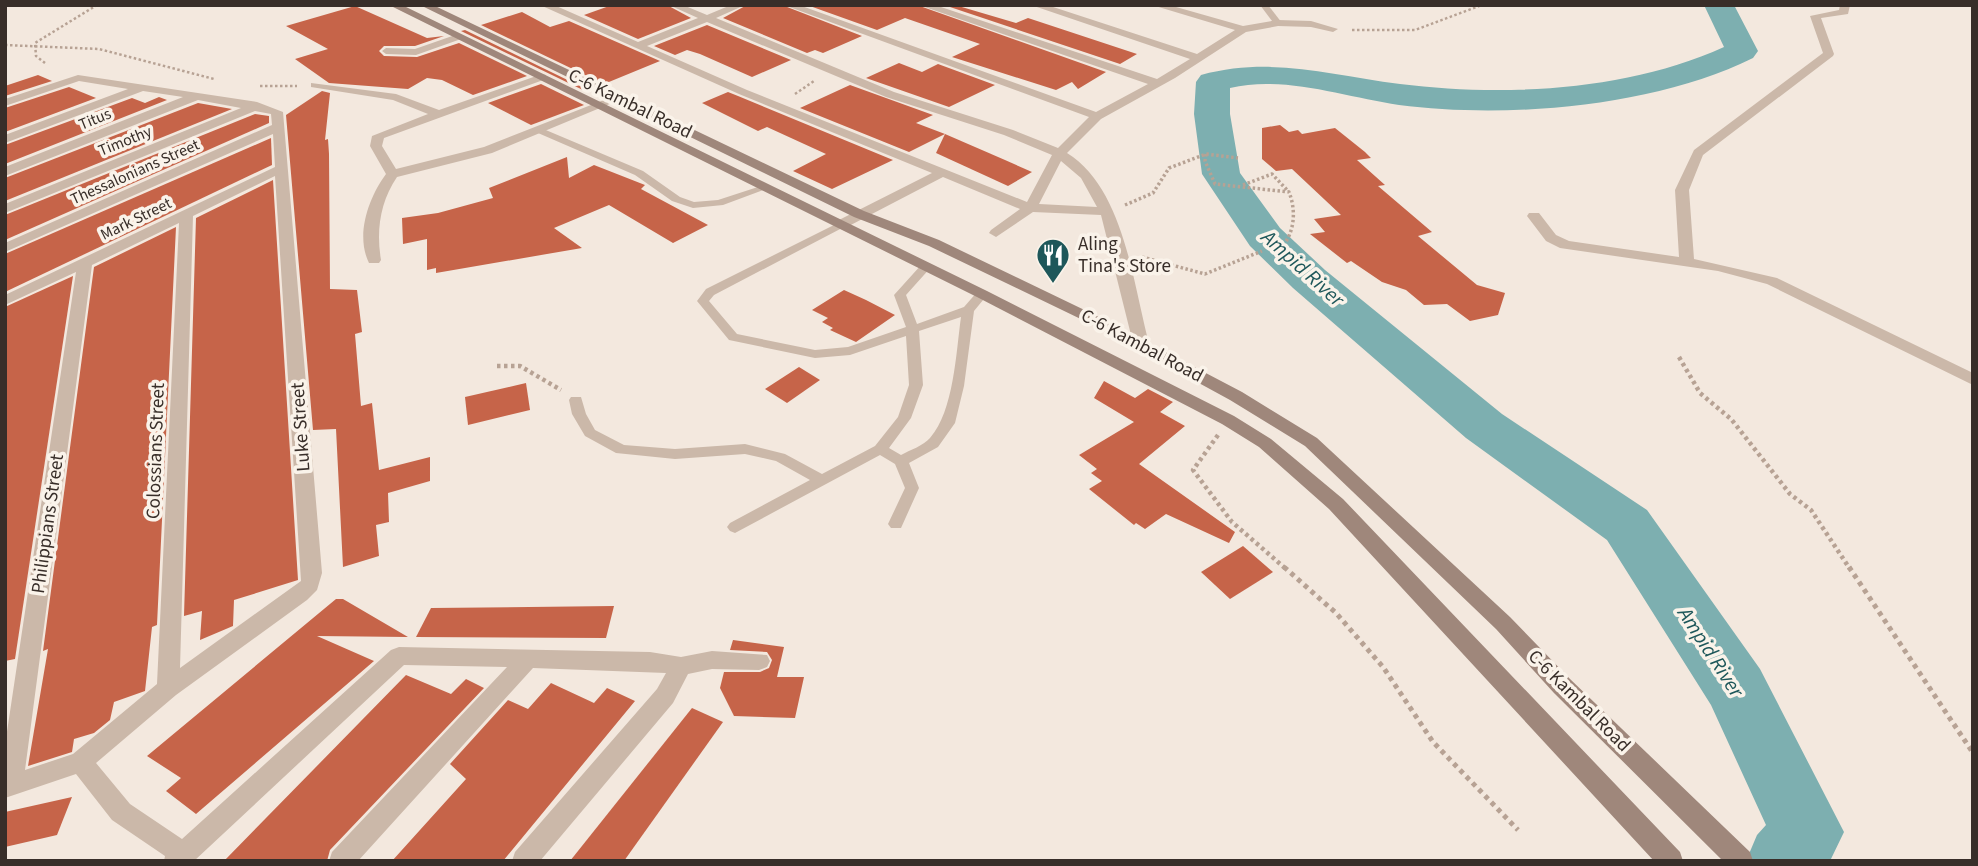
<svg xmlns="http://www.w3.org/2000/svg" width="1978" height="866" font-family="'Source Sans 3',sans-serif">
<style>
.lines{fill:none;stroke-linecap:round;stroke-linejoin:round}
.river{fill:#7dafb0;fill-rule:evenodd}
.building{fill:#c66449}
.path-far3{stroke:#b7a294;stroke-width:2.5;stroke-dasharray:2.5 2.5;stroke-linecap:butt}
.path-far2{stroke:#b7a294;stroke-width:3.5;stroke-dasharray:2.5 2.5;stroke-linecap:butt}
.path-far1{stroke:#b7a294;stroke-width:4.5;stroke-dasharray:3.5 3.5;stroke-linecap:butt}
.path{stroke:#b7a294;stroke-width:5;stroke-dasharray:4.5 4.5;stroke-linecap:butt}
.service{fill:#cbb8a9;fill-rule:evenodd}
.minor{fill:#cbb8a9;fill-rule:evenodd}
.secondary{fill:#9f877b;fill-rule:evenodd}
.labels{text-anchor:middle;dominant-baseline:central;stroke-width:7;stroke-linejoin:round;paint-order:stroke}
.far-street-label{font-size:16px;fill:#382e29;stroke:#faf3ea}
.street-label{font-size:19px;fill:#382e29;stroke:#faf3ea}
.poi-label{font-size:19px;fill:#382e29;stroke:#faf3ea;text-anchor:start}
.water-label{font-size:21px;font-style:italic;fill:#1e575a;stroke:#faf3ea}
</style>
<rect width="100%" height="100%" fill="#f3e8de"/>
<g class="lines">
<!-- river -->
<path class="river" d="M1704,5h30l24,46 -5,7c-99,49 -246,61 -354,47 -54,-8 -115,-30 -169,-17v26l10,59 40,55 45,42 177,144 145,96 113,159 84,163 -14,29h-84l11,-26 9,-10 -55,-120 -104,-165 -141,-102 -173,-150 -43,-42 -48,-72 -8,-60 2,-32 5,-7c71,-19 129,0 199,9 104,13 228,7 324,-37z"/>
</g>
<!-- building -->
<g class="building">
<polygon points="612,5 667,5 691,18 638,39 584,15"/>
<polygon points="747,5 782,5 862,36 823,53 815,50 807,53 723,18"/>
<polygon points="807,5 917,5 1106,72 1078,89 1072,82 1056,90 952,57 980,44 905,18 877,30"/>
<polygon points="944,5 955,5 1016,23 1028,18 1137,54 1120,64"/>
<polygon points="355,6 427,38 444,36 415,46 384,46 379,51 384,56 417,57 459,43 527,76 473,95 442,80 427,78 408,89 329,83 295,59 328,49 286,26"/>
<polygon points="522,12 550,27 569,21 660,61 604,84 481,25"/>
<polygon points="707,25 791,60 752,77 700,54 687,50 675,55 654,46"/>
<polygon points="465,30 588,90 585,91 461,31"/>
<polygon points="899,63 922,72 938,64 995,85 949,107 866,78"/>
<polygon points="38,75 52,81 5,96 5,86"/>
<polygon points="541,84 584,105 531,125 488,103"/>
<polygon points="850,85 933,115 916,123 945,134 909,152 800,108"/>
<polygon points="69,87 96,98 5,132 5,108"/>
<polygon points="322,91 330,93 325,140 328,139 329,154 330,289 357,290 362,332 355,334 361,406 372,403 379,470 430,457 430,481 388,493 389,522 376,525 379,556 343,567 336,429 313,430 286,115"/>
<polygon points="728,92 738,96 893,160 832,189 793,171 826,154 767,127 758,131 702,103"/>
<polygon points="159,97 167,100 5,164 5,145 132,98 145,103"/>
<polygon points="198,103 232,109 5,201 5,178"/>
<polygon points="255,114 269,116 269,123 5,240 5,215"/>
<polygon points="1280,125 1289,132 1298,130 1302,134 1335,128 1365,152 1371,158 1357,160 1385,185 1378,186 1432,232 1418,236 1477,285 1505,293 1498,315 1470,321 1447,304 1424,305 1406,290 1382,282 1351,261 1347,263 1310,234 1325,232 1314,219 1341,215 1292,169 1276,171 1262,159 1262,128"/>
<polygon points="945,134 1005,160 1032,172 1008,186 936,153"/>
<polygon points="271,138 272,165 5,292 5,254"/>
<polygon points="567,157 569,178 594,165 645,185 641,189 708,225 673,243 609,205 554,228 582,248 436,273 436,268 427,270 427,239 403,244 402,218 438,213 493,198 489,188"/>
<polygon points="273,180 298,580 234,600 233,626 200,640 202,611 184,616 196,218"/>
<polygon points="176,227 157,625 152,627 145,691 114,702 110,720 94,733 74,739 72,752 28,766 48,649 43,651 94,267"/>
<polygon points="73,276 15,659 5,661 5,307"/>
<polygon points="844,290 866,300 895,315 856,342 830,330 833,328 822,322 828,318 812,310"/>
<polygon points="799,367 820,380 787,403 765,389"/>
<polygon points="1104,381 1135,398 1148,389 1173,402 1160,412 1185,426 1139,464 1235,532 1229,543 1166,514 1145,529 1136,523 1134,525 1089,489 1102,481 1091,473 1097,469 1079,455 1134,422 1094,398"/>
<polygon points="526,383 530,410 468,425 465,397"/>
<polygon points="1243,546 1273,572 1230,599 1201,572"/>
<polygon points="336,599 343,599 408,637 317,636 374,661 196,814 166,791 181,778 147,756"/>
<polygon points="614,606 606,638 416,637 431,608"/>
<polygon points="733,640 784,647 777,677 804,677 795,718 734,716 720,688 724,672 760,672 769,668 772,660 767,652 730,650"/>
<polygon points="406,675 451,694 466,679 484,688 330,850 327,861 224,861"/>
<polygon points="551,683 594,703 607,688 635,701 503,861 392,861 466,779 450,764 508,700 528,709"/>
<polygon points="692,708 723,722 624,861 570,861"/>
<polygon points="72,797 57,835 5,847 5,812"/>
</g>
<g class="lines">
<!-- path-far3 -->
<g class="path-far3">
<polyline points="1352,30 1415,30 1482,5"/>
<polyline points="5,45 99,49 214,79"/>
<polyline points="45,63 36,56 35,43 97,5"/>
<polyline points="260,86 297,86"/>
<polyline points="795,94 814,81"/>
</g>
<!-- path-far2 -->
<g class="path-far2">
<path d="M1206,154l-1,7 10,23 74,8c7,18 6,38 -6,54"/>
<polyline points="1243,185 1272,174 1288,191"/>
<polyline points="1125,205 1153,193 1169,168 1206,154 1238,158"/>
<polyline points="1142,257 1205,274 1262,251"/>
</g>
<!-- path-far1 -->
<g class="path-far1">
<polyline points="1679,357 1700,393 1731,419 1790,494 1811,510 1850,569"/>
<polyline points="497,366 520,366 561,390"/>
<polyline points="1218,435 1193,470 1232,522 1286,569"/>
</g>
<!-- path -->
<g class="path">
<polyline points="1284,567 1336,613 1383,667 1433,742 1518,830"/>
<polyline points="1849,567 1973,753"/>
</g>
<!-- service -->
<g class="service">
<polygon points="1260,5 1268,5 1282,23 1281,25 1275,25"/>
<polygon points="458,34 462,37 461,39 416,55 386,54 382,51 386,48 415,49"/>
<polygon points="541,128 643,171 680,197 694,202 718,200 764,185 769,188 723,205 693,208 672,201 635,175 538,133 536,131"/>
<path d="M840,222l6,3 -2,2 -130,68 -5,6 28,33 78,16 33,-3 58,-20 -12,-32 28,-31h8l2,2 -26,29 11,29 47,-17 14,-16h8l2,3 -14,17 -10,75 -9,37 -17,24 -29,16 10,25 -18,40h-10l-3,-4 17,-36 -10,-24 -15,-9 -145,78 -5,-2 -3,-4 3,-4 80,-43 -34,-19 -31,-7 -70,5 -59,-6 -31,-17 -13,-22 -3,-14 2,-3h10l5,17 9,16 29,15 51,4 70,-5 40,10 37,20 53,-28 23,-29 11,-32 -3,-49 -56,19 -35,3 -86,-18 -32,-39 9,-12zM961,317c-5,35 -7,94 -31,121 -7,8 -20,12 -29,17l-12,-7 22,-30 12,-33 -4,-54z"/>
</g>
<!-- minor -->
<g class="minor">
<path d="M540,5h14l84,37 60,-24 -29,-13h14l24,10 24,-10h14l-29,13 178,74 119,38 45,18 31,-31 -305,-112h15l297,107 52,-28 -229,-79h16l222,74 33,-20 -159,-54h16l150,49 38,-24 -83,-25h17l74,21 35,-6 33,1 27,8 -5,3 -22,-5 -33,-1 -32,6 -71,46 -74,41 -34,34c58,36 66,133 83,194l-8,5 -8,-5 -33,-132 -68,-3 -37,25 -7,-4 2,-3 29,-21 -77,-32 -98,51h-10v-6l97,-49 -193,-79zM707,22l179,75 118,38 48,20 -25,47 -280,-112 -100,-44zM1061,161l20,17 16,29 -58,-3z"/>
<polygon points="1840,5 1850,5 1848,14 1821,18 1834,54 1833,56 1703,155 1689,190 1694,259 1777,278 1973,373 1973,385 1767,284 1718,271 1560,248 1546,241 1527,216 1529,213 1539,213 1556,235 1569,241 1679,257 1675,190 1694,150 1823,53 1810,16 1839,10"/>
<path d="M542,74l4,1v4l-162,59 -2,8 14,23 88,-22 130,-51 10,2 -132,55 -95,24c-17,25 -21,54 -16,83l-2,3h-10c-14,-28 0,-66 17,-89l-16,-28 2,-10 56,-22 -35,-14 -82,-13v-4l85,11 43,16z"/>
<path d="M78,75l179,27 26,10 39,461 -5,17 -10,10 -131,95 -80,68 34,41 52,35 209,-189 8,-3 251,5 31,5 31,-6 55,4 3,6 -3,6 -8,3 -47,-1 -24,5 -15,29 -133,158h-28l3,-9 142,-163 9,-16 -133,-5 -175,193h-29l3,-9 175,-185 -103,-2 -210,196h-30l1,-5 -53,-36 -36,-46 -71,24v-53l71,-473 -71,33v-10l270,-128 -2,-33 -268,118v-9l267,-118 -1,-11 -16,-3 -250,102v-9l236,-96 -43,-8 -193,76v-9l178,-70 -40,-6 -138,52v-8l123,-46 -49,-8 -74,25v-7zM275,176l26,405 -121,87 13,-452zM179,223l-22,461 -84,70 -48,16 67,-505z"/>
</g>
<!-- secondary -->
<g class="secondary">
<polygon points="389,5 402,5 987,291 1234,416 1271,439 1343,499 1680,852 1683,861 1654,861 1329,509 1259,447 1222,424 977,297"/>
<polygon points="420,5 433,5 864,211 939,240 1099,317 1242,392 1317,438 1510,617 1570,679 1750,852 1753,861 1723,861 1554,693 1496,629 1305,446 1230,400 1089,323 929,246 854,217"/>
</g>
</g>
<!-- icons -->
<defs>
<symbol id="restaurant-pin" viewBox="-11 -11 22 30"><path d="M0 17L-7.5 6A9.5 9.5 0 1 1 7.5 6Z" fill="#1e575a" stroke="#faf3ea"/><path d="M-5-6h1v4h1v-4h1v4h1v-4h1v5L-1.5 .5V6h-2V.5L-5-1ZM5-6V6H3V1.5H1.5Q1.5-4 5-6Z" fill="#fff"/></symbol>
</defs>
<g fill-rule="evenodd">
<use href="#restaurant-pin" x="1034" y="236" width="38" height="52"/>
</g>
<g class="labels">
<!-- far-street labels -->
<g class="far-street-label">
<text transform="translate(95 119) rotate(-22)">Titus</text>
<text transform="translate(125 141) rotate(-22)">Timothy</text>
<text transform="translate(135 172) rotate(-24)">Thessalonians Street</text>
<text transform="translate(136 219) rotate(-26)">Mark Street</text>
</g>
<!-- street labels -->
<g class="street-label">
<text transform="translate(630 104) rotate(26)">C-6 Kambal Road</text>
<text transform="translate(1142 346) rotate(28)">C-6 Kambal Road</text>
<text transform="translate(301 427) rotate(-94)">Luke Street</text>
<text transform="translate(156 451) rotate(-88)">Colossians Street</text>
<text transform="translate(48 524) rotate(-82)">Philippians Street</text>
<text transform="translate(1579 701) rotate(45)">C-6 Kambal Road</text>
</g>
<!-- poi labels -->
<g class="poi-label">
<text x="1078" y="244">Aling<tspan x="1078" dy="22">Tina's Store</tspan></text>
</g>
<!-- water labels -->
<g class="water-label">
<text transform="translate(1303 268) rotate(42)">Ampid River</text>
<text transform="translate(1711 652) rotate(57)">Ampid River</text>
</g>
</g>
<!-- border -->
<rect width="1978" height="866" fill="none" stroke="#382e29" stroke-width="14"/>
</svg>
